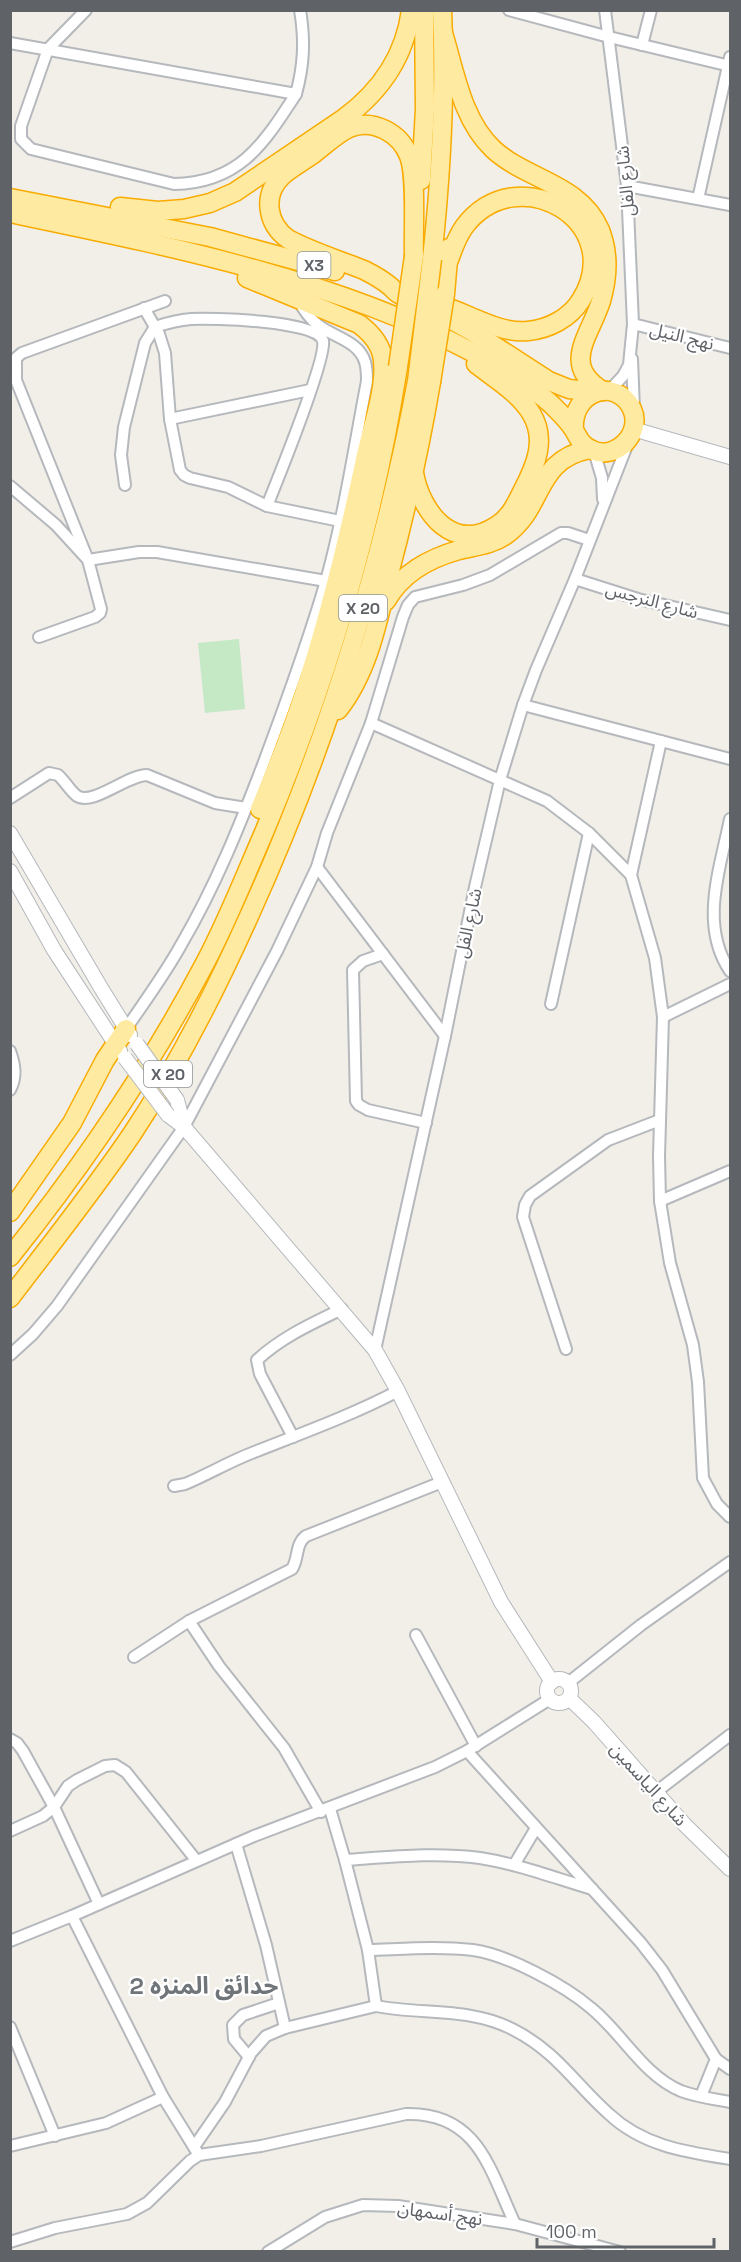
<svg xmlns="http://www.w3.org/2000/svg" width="741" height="2262" font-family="'Space Grotesk','Noto Sans Arabic',sans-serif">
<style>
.green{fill:#c5e8c5}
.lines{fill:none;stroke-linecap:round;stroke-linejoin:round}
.minor-casing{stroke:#b5b8bc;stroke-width:14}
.tertiary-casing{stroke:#b5b8bc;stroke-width:16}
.trunk-casing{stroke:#f9ab00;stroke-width:21}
.minor{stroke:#fff;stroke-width:10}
.tertiary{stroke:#fff;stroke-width:14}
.trunk{stroke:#feeaa1;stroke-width:18}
.tertiary-bridge-casing{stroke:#b5b8bc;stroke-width:16;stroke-linecap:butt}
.trunk-bridge-casing{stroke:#f9ab00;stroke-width:21;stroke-linecap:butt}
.tertiary-bridge{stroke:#fff;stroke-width:14}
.trunk-bridge{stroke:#feeaa1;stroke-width:18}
.labels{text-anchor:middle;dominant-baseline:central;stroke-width:4.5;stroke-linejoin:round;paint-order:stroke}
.shield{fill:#fff;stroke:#8f9295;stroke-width:1.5}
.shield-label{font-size:16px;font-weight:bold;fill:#5f6368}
.street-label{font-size:18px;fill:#5f6368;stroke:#fff}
.district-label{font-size:24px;font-weight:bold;fill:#70757a;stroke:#fff}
</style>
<rect width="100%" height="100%" fill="#f1efe8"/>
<!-- green -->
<polygon class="green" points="239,639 245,709 205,713 198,643"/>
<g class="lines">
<defs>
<g id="minor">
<path d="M86,10l-38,39 -27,77v13l10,10 143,35c66,-1 90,-41 122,-90"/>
<polyline points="509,10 609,37 730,66"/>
<polyline points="605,10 627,186 633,324 629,365 623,376 608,392"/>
<path d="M10,43l286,51c8,-29 9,-54 4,-84"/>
<polyline points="642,45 651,10"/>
<polyline points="627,186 730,205"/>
<polyline points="698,199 730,57"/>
<polyline points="165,301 22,353 16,358 16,380 88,560 139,552 157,552 326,581"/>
<polyline points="144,308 159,334 165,353 170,419"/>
<polyline points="633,324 730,348"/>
<polyline points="632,359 634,409"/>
<polyline points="310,390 170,419 180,470 184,475 190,478 228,487 267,506 340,521"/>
<polyline points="594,451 602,478 603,499"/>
<path d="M125,485l-4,-30 3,-28 21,-84 10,-16c12,-4 23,-7 36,-8 20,-1 127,1 132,22 4,17 -46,140 -56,165"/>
<polyline points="10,486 56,525 88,560 101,609 100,613 95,617 39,637"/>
<polyline points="575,579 638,599 730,620"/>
<polyline points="523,705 730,759"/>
<polyline points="371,723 547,801 589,833 631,875 655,958 663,1017 659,1156 660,1201 730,1171"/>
<path d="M10,798l39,-25 9,2c7,6 12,16 19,21 16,10 50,-21 70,-21l68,28 31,5"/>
<path d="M730,819c-10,50 -31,106 0,152"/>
<polyline points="317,867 445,1036"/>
<polyline points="631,875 661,741"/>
<polyline points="383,954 363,961 353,970 356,1101 359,1105 368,1110 426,1123"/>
<polyline points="551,1004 589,833"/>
<polyline points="663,1017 730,984"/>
<path d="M126,1029c19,-28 39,-55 55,-84 34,-58 59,-120 83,-183 22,-59 44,-119 62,-181 18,-65 28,-133 41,-200 0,-6 0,-13 -2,-19 -6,-21 -32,-25 -47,-37 -9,-7 -15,-16 -20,-26"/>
<path d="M10,1051c5,14 7,26 0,39"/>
<polyline points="660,1201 670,1263 693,1345 698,1382 703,1478 717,1504 730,1517"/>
<polyline points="566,1349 523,1217 525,1205 530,1196 608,1140 660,1120"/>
<polyline points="375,1350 445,1036 475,887 500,780 523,705 536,670 575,579 628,443"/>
<polyline points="10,1355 33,1334 57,1306 184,1127 277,951 317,867 327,833 371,723 403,617 408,605 415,597 463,585 490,575 561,533 568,533 589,540"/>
<path d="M293,1437l-33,-63 -3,-14c25,-23 54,-36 85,-51"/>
<path d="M174,1486l11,-2c24,-10 47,-24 72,-33 48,-19 95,-36 141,-60"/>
<polyline points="189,1621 219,1666 284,1748 321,1812"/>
<polyline points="416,1635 476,1746"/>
<path d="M134,1657l55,-36 103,-52c7,-11 3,-25 14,-33l136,-54"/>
<polyline points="568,1683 641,1625 730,1562"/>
<polyline points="10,1739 17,1743 23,1751 54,1807 99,1904"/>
<polyline points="467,1751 641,1943 662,1970 716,2059 730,2069"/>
<polyline points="656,1792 730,1735"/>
<polyline points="330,1809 345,1860 368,1950"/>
<polyline points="10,1831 43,1816 54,1807 68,1786 77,1780 105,1766 115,1765 126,1772 196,1860"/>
<polyline points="236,1844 266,1945 285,2028"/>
<path d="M345,1860c45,-3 90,-8 135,-2 38,6 75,20 112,31"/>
<polyline points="514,1865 536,1828"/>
<polyline points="72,1916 163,2097 197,2152"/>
<polyline points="10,1941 72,1916 254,1836 435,1767 467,1751 550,1699"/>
<path d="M376,2006c45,9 96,1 138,24 43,22 61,54 95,84 34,32 77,38 121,45"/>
<polyline points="10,2027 55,2136"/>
<polyline points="249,2057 234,2039 233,2025 243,2015 279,2003"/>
<polyline points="701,2096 716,2059"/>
<polyline points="10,2146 106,2123 163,2097"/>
<path d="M194,2147l31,-45 26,-49 15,-17 19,-8 91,-22 -8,-56c35,-1 70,-4 105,0 35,5 91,35 118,58 31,25 52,67 90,83 16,6 33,8 49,11"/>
<path d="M10,2242l45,-14 72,-14 20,-11 43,-42 9,-6 62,-9 145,-32c72,-2 84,56 109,110"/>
<polyline points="268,2252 325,2217 363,2205 398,2206 515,2224 620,2252"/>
</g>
<g id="tertiary">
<polyline points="633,429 730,457"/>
<polyline points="10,833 101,988 130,1035"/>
<polyline points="10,871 54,950 120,1051"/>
<polyline points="177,1100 184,1127"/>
<polyline points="168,1115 184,1127 375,1350 398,1391 501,1602 552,1682"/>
<circle cx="559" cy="1691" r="12"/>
<polyline points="569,1698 594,1722 685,1825 730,1869"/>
</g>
<g id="trunk">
<path d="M443,33c12,39 19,87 50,116 33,31 87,34 107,81 9,23 8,47 1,71 -11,35 -41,64 2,90"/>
<polyline points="421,180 425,109 424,10"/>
<polyline points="10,198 210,237 335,271"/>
<path d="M120,207l38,4 26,-2 26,-6 25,-11 108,-73c37,-27 62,-62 68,-109"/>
<path d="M10,213c153,32 322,65 460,138 28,15 56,31 80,52 8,8 18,17 24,27 5,9 8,16 18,20 24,11 51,-17 40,-41 -16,-33 -61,-18 -58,21"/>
<path d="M414,256c-1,-24 3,-80 -5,-100 -9,-23 -36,-38 -60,-28 -13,6 -25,18 -37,27 -10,7 -21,13 -30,21 -20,19 -15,48 6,63 24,13 51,21 76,31 10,5 19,10 27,17 3,3 6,7 10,8 14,6 30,7 45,12 25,8 54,27 82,24 21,-2 42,-13 53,-31 48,-78 -64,-144 -117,-73 -7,10 -11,21 -15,33"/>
<path d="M432,259c9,-83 14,-165 10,-249"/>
<path d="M247,278l112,46c12,9 23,21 24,37 3,28 -11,66 -17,94 -17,80 -36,161 -62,239 -13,39 -28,77 -44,115"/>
<polyline points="445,294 449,248"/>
<polyline points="446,317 473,332 549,381 569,389 596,392"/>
<path d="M414,473c7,39 39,81 82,53 14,-8 20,-22 27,-36 13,-25 24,-51 8,-77 -12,-20 -37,-35 -55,-49"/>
<path d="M386,601c15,-27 44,-43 73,-51 17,-4 33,-5 48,-16 38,-28 27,-74 83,-85"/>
<path d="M338,710c30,-38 40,-89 51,-136 17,-64 31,-127 42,-192"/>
<polyline points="10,1212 72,1123 105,1060 126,1029"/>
<path d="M10,1257c71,-89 141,-192 194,-292 23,-43 41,-89 61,-135 62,-148 108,-304 133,-463"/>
<path d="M10,1298c41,-54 84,-108 122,-164 46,-69 84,-144 118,-220 78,-172 132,-347 167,-533"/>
</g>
</defs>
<!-- minor casing -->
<use href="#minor" class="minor-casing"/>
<!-- tertiary casing -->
<use href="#tertiary" class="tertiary-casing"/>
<!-- trunk casing -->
<use href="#trunk" class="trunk-casing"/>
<!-- minor -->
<use href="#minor" class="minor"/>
<!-- tertiary -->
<use href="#tertiary" class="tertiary"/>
<!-- trunk -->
<use href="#trunk" class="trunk"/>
<defs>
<g id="tertiary-bridge">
<polyline points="137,1044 177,1100"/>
<polyline points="125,1058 168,1115"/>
</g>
<g id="trunk-bridge">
<polyline points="398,367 414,256"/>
<polyline points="417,381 432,259"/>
<polyline points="431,382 445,294"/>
</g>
</defs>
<!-- tertiary-bridge casing -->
<use href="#tertiary-bridge" class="tertiary-bridge-casing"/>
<!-- trunk-bridge casing -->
<use href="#trunk-bridge" class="trunk-bridge-casing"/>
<!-- tertiary-bridge -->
<use href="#tertiary-bridge" class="tertiary-bridge"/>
<!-- trunk-bridge -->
<use href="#trunk-bridge" class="trunk-bridge"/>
</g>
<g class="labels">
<!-- shield labels -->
<g class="shield">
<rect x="297.5" y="252" width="33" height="26" rx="4.5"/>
<rect x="339" y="595" width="48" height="26" rx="4.5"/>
<rect x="144" y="1061" width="48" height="26" rx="4.5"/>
</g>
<g class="shield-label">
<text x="314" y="265">X3</text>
<text x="363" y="608">X 20</text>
<text x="168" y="1074">X 20</text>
</g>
<!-- street labels -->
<g class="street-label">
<text transform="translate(625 181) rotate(-95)">شارع الفل</text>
<text transform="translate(682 336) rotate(14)">نهج النيل</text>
<text transform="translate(652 600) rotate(15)">شارع النرجس</text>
<text transform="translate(468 923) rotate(-78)">شارع الفل</text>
<text transform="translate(649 1784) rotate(48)">شارع الياسمين</text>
<text transform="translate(440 2213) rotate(8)">نهج أسمهان</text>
</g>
<!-- district labels -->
<g class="district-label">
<text x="204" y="1985">حدائق المنزه 2</text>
</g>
</g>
<!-- border -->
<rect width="741" height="2262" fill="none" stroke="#5f6368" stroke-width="24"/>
<!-- scale -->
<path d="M537 2238v9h177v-9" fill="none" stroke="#5f6368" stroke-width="3"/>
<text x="546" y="2238" font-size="18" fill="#5f6368" stroke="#ffffff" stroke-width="4.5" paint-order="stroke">100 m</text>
</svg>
